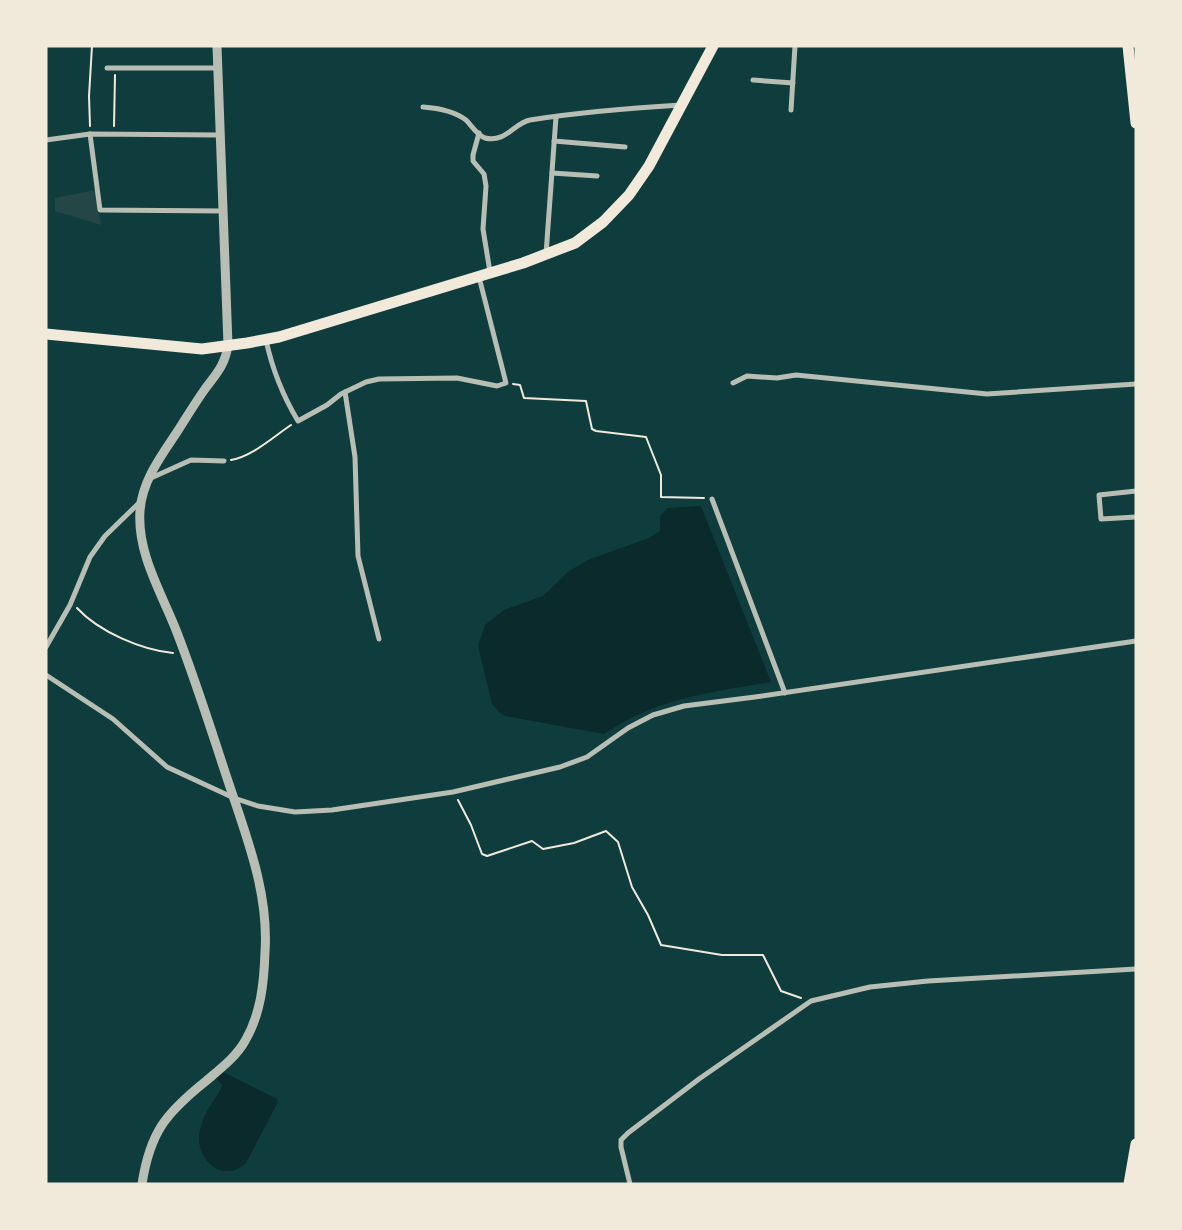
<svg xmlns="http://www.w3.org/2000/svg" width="1182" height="1230" font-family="Ubuntu,sans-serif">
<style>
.green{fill:#244646}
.water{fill:#0a2a2b}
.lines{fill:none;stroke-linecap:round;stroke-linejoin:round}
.path{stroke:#f1e9da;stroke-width:2}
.minor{stroke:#b8beb3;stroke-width:5}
.tertiary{stroke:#b8beb3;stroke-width:9}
.primary{stroke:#f1e9da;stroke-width:11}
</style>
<rect width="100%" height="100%" fill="#0f3d3e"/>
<!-- green -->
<polygon class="green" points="95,190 101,225 55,211 55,198"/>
<!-- water -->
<g class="water">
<path d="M701,506l70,176c-61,10 -114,16 -167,52l-99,-18 -5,-3 -8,-9 -14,-58 7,-21 19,-15 39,-14 26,-25 21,-12 59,-21 11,-7v-15l8,-8z"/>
<path d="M221,1071l56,28 1,3 -32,61c-24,23 -53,-6 -46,-33 3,-16 13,-28 21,-41l1,-4 -8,-9z"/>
</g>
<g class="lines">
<!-- path -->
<g class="path">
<polyline points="90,126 89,96 92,46"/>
<polyline points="114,126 115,75"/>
<polyline points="513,384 520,385 524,398 586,401 592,429 596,431 646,437 661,475 661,497 704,498"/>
<path d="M231,460c22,-4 42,-23 60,-35"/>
<path d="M77,608c22,24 65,42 96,45"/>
<polyline points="458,800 471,825 482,854 487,856 532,841 543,849 574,843 606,831 618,842 632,887 648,915 661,945 722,955 763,955 781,991 801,998"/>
</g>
<!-- minor -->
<g class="minor">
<polyline points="107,68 217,68"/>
<polyline points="753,80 793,83"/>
<path d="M423,107c14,1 31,4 43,13 6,6 11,15 19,18 21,5 29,-15 45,-18 50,-8 101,-12 151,-15"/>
<polyline points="791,110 795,46"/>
<polyline points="479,133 473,155 473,161 484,174 486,186 483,229 490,272"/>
<polyline points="90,134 100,210 223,211"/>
<polyline points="46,140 90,134 219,135"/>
<polyline points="554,141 625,147"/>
<polyline points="552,173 597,176"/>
<polyline points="546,254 556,117"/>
<path d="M266,340c6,28 17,56 32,81l29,-16 14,-11 25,-12 13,-3 78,-1 40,8 9,-3 -27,-106"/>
<polyline points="733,383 747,376 777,378 796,375 987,394 1136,384"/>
<polyline points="345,392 355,457 358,556 379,639"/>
<polyline points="151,478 191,460 224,461"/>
<polyline points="1136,491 1099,495 1101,519 1136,517"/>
<polyline points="712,499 785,693"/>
<polyline points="46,647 70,605 90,557 105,536 141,501"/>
<polyline points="46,675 113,719 167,767 234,798 258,806 295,812 332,810 453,792 560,767 587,757 628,728 653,715 684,706 755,697 1136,641"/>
<polyline points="630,1184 621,1147 621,1140 628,1133 699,1079 811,1001 870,987 928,981 1136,969"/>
</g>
<!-- tertiary -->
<path class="tertiary" d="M142,1184c8,-52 24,-71 64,-103 14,-12 30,-24 39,-40 16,-27 19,-59 20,-89 4,-58 -18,-114 -36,-168 -17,-51 -33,-103 -53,-154 -15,-38 -39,-77 -36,-119 2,-30 21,-55 37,-79 9,-14 18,-29 28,-43 12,-16 20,-24 23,-44l-11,-299"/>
<!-- primary -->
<g class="primary">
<polyline points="1128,46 1136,123"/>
<polyline points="46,334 202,349 247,343 279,337 490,273 523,263 575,243 603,222 629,195 649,166 713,46"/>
<polyline points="1129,1184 1136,1144"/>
</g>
</g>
<!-- border -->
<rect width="1182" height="1230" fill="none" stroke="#f1e9da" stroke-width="95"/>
</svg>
